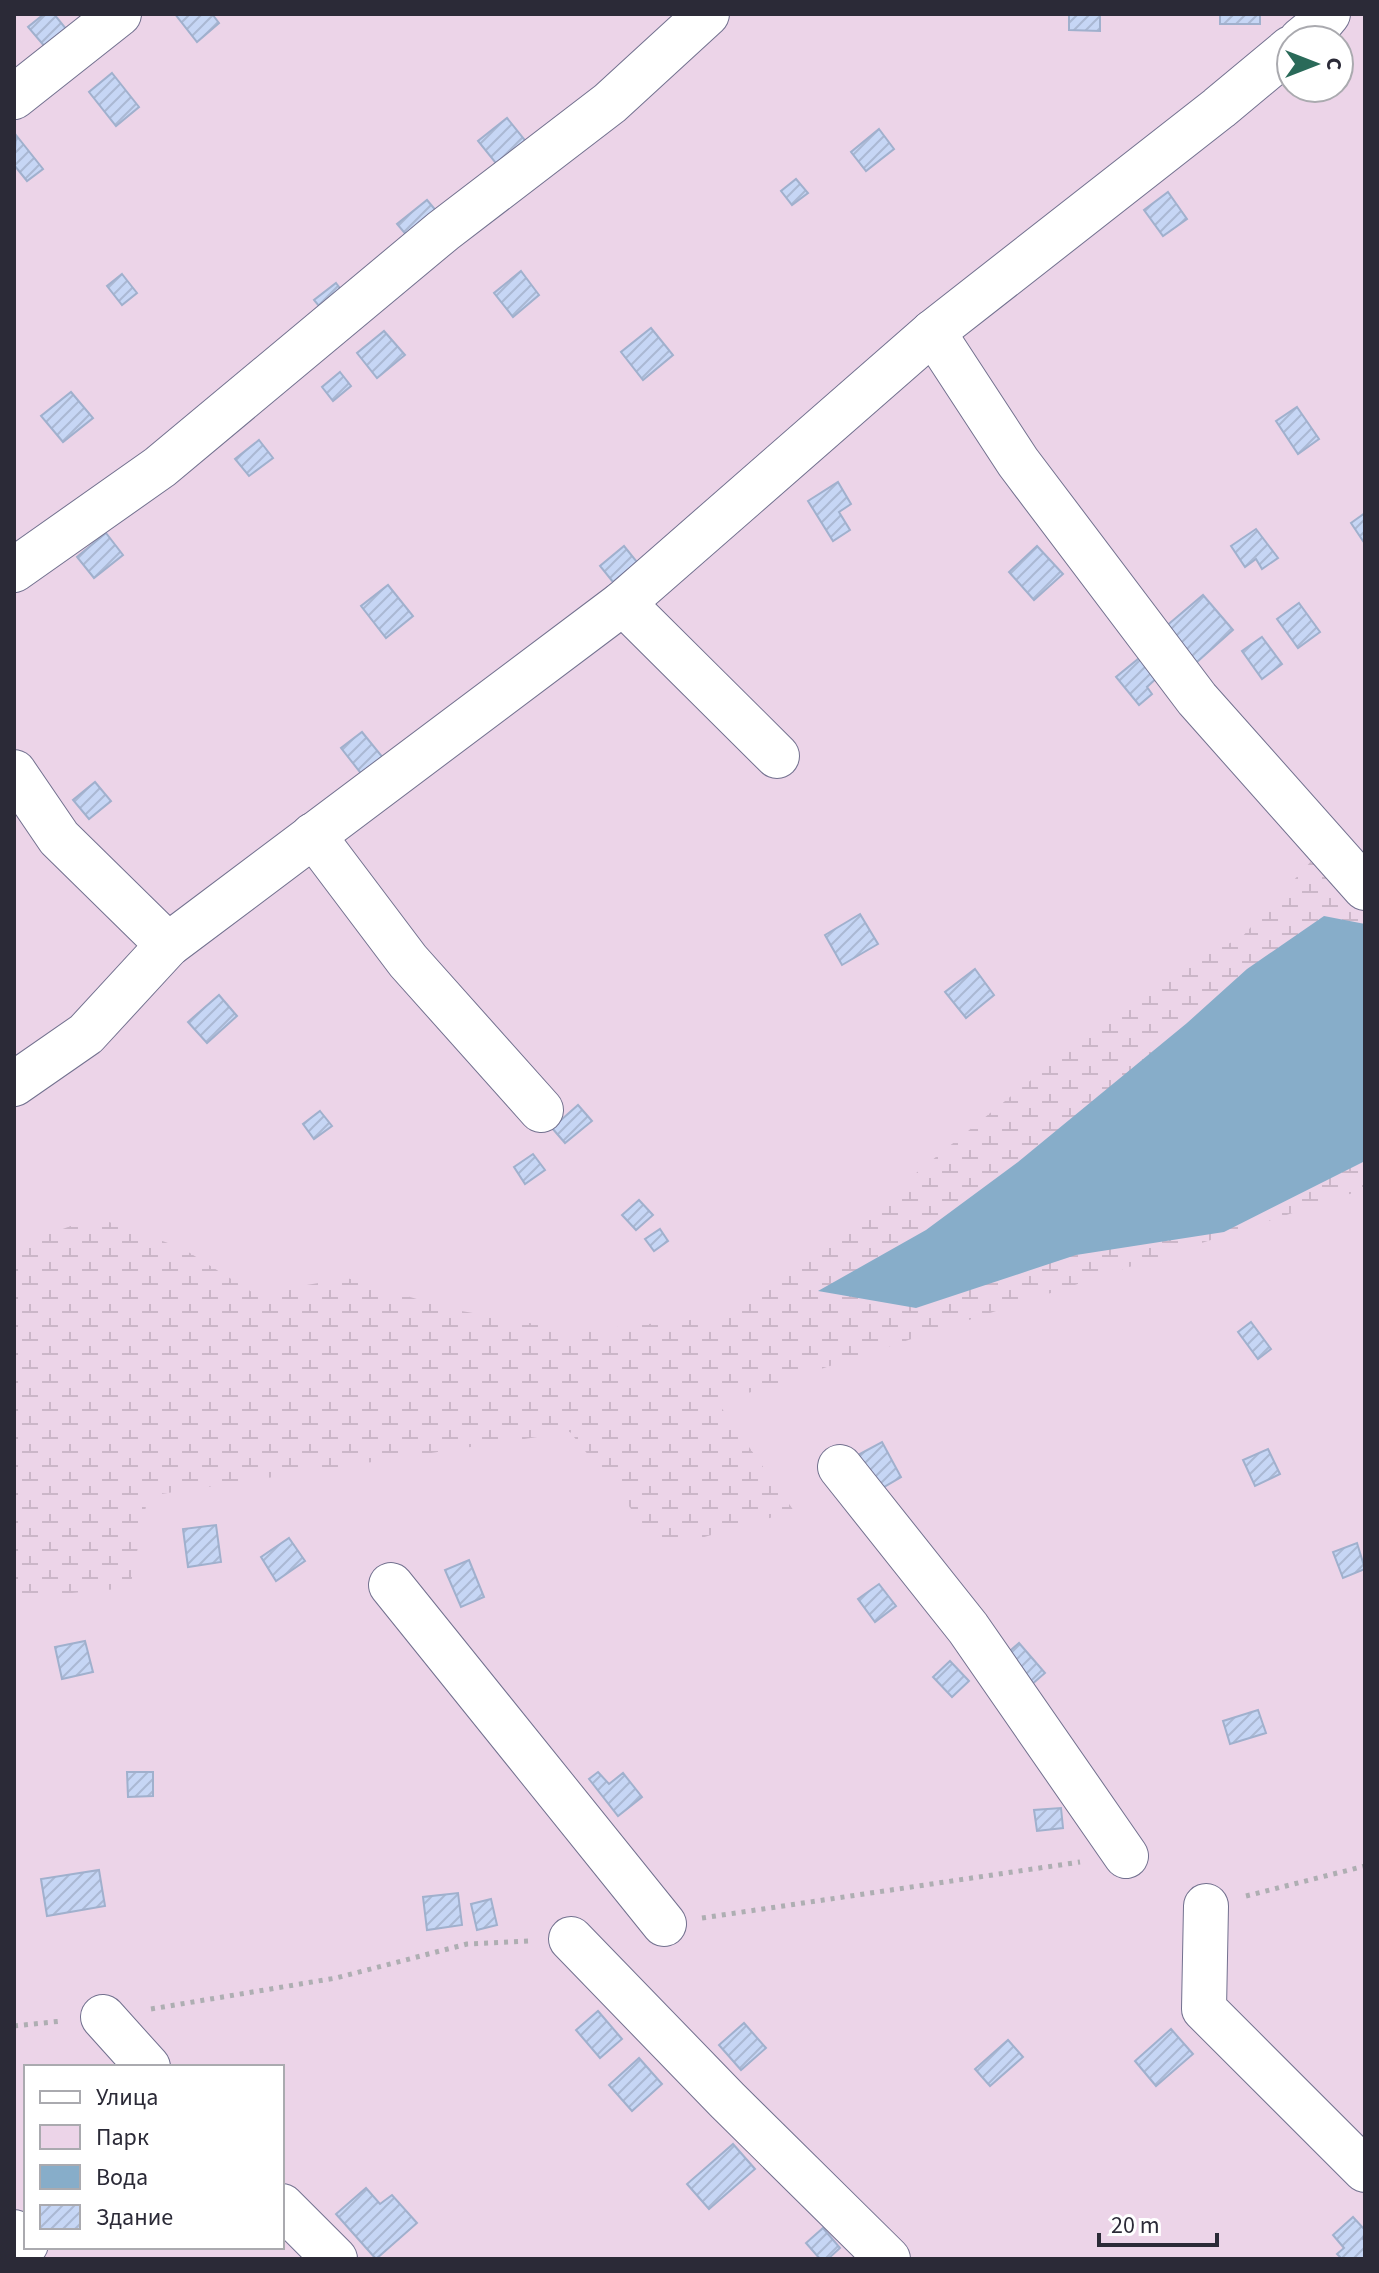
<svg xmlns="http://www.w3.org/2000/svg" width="1379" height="2273" font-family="'Source Sans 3',sans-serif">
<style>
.green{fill:#ecd4e8;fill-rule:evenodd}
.wetland{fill:url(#wetland-marsh)}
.water{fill:#87adc9}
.building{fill:url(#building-hatch);stroke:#a0b0cd;stroke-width:2}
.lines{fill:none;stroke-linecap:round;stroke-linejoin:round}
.minor-casing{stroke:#72718f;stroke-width:46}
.path{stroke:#aeaeb2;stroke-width:5;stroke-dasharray:4 6;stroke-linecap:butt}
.minor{stroke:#fff;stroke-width:44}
</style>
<defs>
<pattern id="wetland-marsh" width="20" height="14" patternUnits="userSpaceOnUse" patternTransform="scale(2)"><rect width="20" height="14" fill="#ecd4e8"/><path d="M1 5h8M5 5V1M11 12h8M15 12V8" fill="none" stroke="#cbb6c8"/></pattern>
<pattern id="building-hatch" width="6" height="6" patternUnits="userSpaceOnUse" patternTransform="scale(2)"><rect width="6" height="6" fill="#c6d6f5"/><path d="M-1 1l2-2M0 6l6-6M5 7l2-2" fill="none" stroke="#aab8d3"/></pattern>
</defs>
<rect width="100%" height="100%" fill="#fbfbfb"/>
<!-- green -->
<path class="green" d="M14,14h1351v2245h-1351zM1291,40h48v48h-48zM26,2067h256v180h-256z"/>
<!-- wetland -->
<polygon class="wetland" points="1335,835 1365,864 1365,1189 718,1403 794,1511 663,1549 570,1432 148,1496 130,1588 14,1598 14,1247 95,1217 182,1248 255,1294 347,1278 450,1309 575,1331 711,1318 810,1259 1162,974 1241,938"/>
<!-- water -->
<polygon class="water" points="1324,916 1365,924 1365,1161 1224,1232 1076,1255 916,1308 818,1291 926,1230 1018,1162 1187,1023 1247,969"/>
<!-- building -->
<g class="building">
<polygon points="44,14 54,14 67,30 46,48 28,27"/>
<polygon points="175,14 212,14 219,23 197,42"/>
<polygon points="1069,14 1100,14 1100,31 1069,30"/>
<rect x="1220" y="14" width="40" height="10"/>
<polygon points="112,73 139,107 116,126 89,92"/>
<polygon points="507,118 528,144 503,172 478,141"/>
<polygon points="879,129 894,149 866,171 851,152"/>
<polygon points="16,135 43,169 27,181 14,165"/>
<polygon points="796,179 808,193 792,205 781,191"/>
<polygon points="1168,192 1187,219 1163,236 1144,210"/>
<polygon points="427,200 444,220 414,244 397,224"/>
<polygon points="521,271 539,295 513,317 494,293"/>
<polygon points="122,274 137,293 122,305 107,286"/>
<polygon points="336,283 349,300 328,317 314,300"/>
<polygon points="651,328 673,355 643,380 621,352"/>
<polygon points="384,331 405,355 377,378 357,353"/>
<polygon points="340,372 351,386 333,401 322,387"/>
<polygon points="71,392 93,418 63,442 41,416"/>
<polygon points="1297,407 1319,439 1298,454 1276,421"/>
<polygon points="259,440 273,458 249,476 235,459"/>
<polygon points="838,482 851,504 839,512 850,530 833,541 808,501"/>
<polygon points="1365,513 1365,544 1351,523"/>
<polygon points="1256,529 1278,558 1262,569 1256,559 1245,567 1231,546"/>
<polygon points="106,533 123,555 94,578 77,557"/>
<polygon points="624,546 637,562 613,582 600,566"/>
<polygon points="1037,546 1063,574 1034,600 1009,572"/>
<polygon points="388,585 413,616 386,638 361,606"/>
<polygon points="1203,595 1233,630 1189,669 1158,633"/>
<polygon points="1299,603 1320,632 1298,648 1277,619"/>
<polygon points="1262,637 1282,664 1262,679 1242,651"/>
<polygon points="1143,655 1160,675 1147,687 1152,694 1139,705 1116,677"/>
<polygon points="362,732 388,764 367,781 341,748"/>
<polygon points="95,782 111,801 89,819 73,800"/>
<polygon points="860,914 878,944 842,965 825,935"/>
<polygon points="975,969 994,995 966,1018 945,992"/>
<polygon points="219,995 237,1016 207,1043 188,1022"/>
<polygon points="578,1105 592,1121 565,1143 552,1128"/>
<polygon points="320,1111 332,1126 314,1139 303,1124"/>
<polygon points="533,1154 545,1170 525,1184 514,1167"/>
<polygon points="639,1200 653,1215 636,1230 622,1215"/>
<polygon points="660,1229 668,1241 654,1251 645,1239"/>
<polygon points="1251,1322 1271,1349 1258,1359 1238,1332"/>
<polygon points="882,1442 901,1477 877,1491 858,1455"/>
<polygon points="1268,1449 1280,1474 1255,1486 1243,1460"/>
<polygon points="216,1525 221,1562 188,1567 183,1529"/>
<polygon points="289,1538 305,1561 276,1581 261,1557"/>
<polygon points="1357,1543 1365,1569 1343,1578 1333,1552"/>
<polygon points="469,1560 484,1597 461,1607 445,1570"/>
<polygon points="879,1584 896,1606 875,1622 858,1599"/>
<polygon points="85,1641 93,1672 62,1679 55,1647"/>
<polygon points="1019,1643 1045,1673 1024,1691 998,1661"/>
<polygon points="950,1661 969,1681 952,1697 933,1677"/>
<polygon points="1258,1710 1266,1733 1230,1744 1223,1721"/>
<polygon points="127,1772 153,1772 153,1796 128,1797"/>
<polygon points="598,1772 609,1784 623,1773 642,1797 618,1816 589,1779"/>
<polygon points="1061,1808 1063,1828 1037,1831 1034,1810"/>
<polygon points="99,1870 105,1906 47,1916 41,1879"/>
<polygon points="458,1893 462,1925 427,1930 423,1897"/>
<polygon points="491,1899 497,1925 477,1930 471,1904"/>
<polygon points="598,2011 622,2039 600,2058 576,2030"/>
<polygon points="744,2023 766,2048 741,2070 719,2045"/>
<polygon points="1171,2029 1193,2054 1156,2086 1135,2061"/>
<polygon points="1008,2040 1023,2057 990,2086 975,2069"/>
<polygon points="639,2058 662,2084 632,2111 609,2085"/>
<polygon points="733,2144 755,2169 709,2209 687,2184"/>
<polygon points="366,2188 380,2204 392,2195 417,2223 376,2259 336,2214"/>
<polygon points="1353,2217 1365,2230 1363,2239 1365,2241 1365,2259 1342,2259 1337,2254 1344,2248 1333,2235"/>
<polygon points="823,2228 840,2248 828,2259 820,2259 806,2243"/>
</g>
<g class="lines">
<defs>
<g id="minor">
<polyline points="1301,40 1318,26 1328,14"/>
<polyline points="14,97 119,14"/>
<polyline points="933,332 1018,462 1197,699 1365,888"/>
<polyline points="14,570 160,467 443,231 610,103 707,14"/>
<polyline points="623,603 777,756"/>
<polyline points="14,772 59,838 168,945"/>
<polyline points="313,835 408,961 541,1110"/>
<polyline points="14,1084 86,1034 168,945 623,603 933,332 1219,108 1291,48"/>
<polyline points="840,1467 968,1628 1126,1856"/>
<polyline points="391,1585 664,1924"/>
<polyline points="1206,1906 1204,2009 1365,2170"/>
<polyline points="571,1939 727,2100 888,2259"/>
<polyline points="103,2017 148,2067"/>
<polyline points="282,2206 335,2259"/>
<polyline points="14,2232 26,2244"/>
</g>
</defs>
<!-- minor casing -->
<use href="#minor" class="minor-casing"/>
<!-- path -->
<g class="path">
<polyline points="1246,1896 1365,1866"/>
<polyline points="702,1918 1080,1862"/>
<polyline points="151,2009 336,1978 467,1944 530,1941"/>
<polyline points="14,2026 62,2021"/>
</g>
<!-- minor -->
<use href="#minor" class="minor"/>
</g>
<!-- border -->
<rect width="1379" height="2273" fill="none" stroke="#2b2a37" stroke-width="32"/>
<!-- legend -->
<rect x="24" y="2065" width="260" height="184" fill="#ffffff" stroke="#aaaaaf" stroke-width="2"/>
<rect x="40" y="2091" width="40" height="12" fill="#ffffff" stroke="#aaaaaf" stroke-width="2"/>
<text x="96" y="2105" font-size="24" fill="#2b2a37">Улица</text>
<rect x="40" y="2125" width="40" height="24" fill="#ecd4e8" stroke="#aaaaaf" stroke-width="2"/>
<text x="96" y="2145" font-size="24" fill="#2b2a37">Парк</text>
<rect x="40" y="2165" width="40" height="24" fill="#87adc9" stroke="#aaaaaf" stroke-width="2"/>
<text x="96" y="2185" font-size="24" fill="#2b2a37">Вода</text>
<rect x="40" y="2205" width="40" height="24" fill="url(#building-hatch)" stroke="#aaaaaf" stroke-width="2"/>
<text x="96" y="2225" font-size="24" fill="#2b2a37">Здание</text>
<!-- north arrow -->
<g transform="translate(1315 64) rotate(90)"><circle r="38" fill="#ffffff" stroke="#aaaaaf" stroke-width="2"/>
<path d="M0-6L14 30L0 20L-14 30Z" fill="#2a6a59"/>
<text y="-12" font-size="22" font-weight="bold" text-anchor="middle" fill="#2b2a37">С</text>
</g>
<!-- scale -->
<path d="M1099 2233v12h118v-12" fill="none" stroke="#2b2a37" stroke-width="4"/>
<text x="1111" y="2233" font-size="24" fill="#2b2a37" stroke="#ffffff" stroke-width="6" paint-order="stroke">20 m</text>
</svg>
